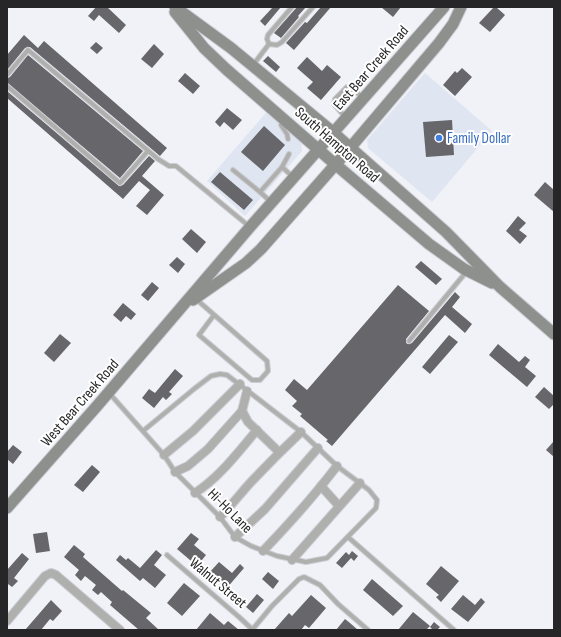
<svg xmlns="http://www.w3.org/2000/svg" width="561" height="637" font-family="'Sofia Sans Condensed',sans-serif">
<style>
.built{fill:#dfe5f1}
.building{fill:#66666b}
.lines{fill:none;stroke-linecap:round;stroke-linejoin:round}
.lane-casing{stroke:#cccdd3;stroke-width:6}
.street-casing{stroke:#cccdd3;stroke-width:10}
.secondary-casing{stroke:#cccdd3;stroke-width:13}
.lane{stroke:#afb0ae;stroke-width:4}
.street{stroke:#afb0ae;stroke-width:8}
.secondary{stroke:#8e908d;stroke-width:11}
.shop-dot{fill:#3f7fe0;stroke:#fff;stroke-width:1.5}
.labels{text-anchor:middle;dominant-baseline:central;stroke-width:4;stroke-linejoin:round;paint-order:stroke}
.street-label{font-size:15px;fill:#262628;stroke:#fff}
.shop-label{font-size:15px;fill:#366cbe;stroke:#fff;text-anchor:start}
</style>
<rect width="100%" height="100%" fill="#f0f2f8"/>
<!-- built -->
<g class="built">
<polygon points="425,73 492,131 432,202 368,148 367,140"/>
<polygon points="271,107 301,132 302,151 245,216 207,181"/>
</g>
<!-- building -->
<g class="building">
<polygon points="96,7 107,7 126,25 119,33 99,15 94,21 88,16"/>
<polygon points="273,7 281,7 265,26 260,21"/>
<polygon points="297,7 306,7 298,16 299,17 281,38 274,33"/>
<polygon points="321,7 331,7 294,50 286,43 305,22 307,23"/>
<polygon points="381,7 401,7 393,17"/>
<polygon points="494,7 496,7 505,15 490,32 479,23"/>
<polygon points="24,35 38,48 44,41 167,148 160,156 30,47 25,48 7,70 7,55"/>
<polygon points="96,42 103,48 97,54 90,48"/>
<polygon points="154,44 164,54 152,68 141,59"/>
<polygon points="28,55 143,151 120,178 7,83 7,78 10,77"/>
<polygon points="268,56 280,67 276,72 263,61"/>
<polygon points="307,57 322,71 327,65 341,77 321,100 307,88 313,82 297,68"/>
<polygon points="462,68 472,77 455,96 443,85 455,71 457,73"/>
<polygon points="185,73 200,86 193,94 178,81"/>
<polygon points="7,91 119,186 123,185 149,156 155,161 142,176 164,195 147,215 136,206 150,190 139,181 123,199 7,98"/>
<polygon points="227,108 242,120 233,130 224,122 220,127 215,122"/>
<polygon points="452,120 454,155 426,157 423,122"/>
<polygon points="264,126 285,145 263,171 241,152"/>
<polygon points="220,172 253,200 244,210 211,182"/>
<polygon points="545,182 554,190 554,212 534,195"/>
<polygon points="518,216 526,223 519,230 527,236 520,244 506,231"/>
<polygon points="191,229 206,242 197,253 182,239"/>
<polygon points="177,257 185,264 178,273 169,265"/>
<polygon points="421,261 442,279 436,285 415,267"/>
<polygon points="152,282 159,288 148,301 141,295"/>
<polygon points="398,285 429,311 406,339 406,342 407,344 412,343 455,292 460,297 452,307 472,324 465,333 445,315 332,446 326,441 328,440 300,416 302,414 292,406 297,401 285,390 294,379 307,390"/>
<polygon points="123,303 136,314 131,320 126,316 121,322 113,315"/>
<polygon points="60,334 71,343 54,362 44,353"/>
<polygon points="449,335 458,342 430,374 422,367"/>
<polygon points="498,344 519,362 525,356 530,360 525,367 536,376 527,387 489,355"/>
<polygon points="175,369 183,376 169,392 172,394 166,400 163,397 154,408 142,398 149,389 155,393"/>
<polygon points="544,387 554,396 554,404 549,409 535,397"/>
<polygon points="554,441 554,457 546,450"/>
<polygon points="13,445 22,452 13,464 7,459 7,452"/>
<polygon points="92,465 100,472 83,492 74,485"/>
<polygon points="47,532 50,551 36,553 33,534"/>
<polygon points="191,533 199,539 194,545 206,555 197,566 177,549"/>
<polygon points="74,545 85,554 83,557 122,591 123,590 151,613 146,618 159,630 139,630 110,605 112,602 101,592 98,595 92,590 96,585 85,576 81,581 75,575 79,570 64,557"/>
<polygon points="156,550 162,555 154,565 166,575 155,588 143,578 140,581 116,560 120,555 126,560 128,558 140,568"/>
<polygon points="352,551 358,556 354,561 351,558 342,568 336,563 346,552 349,555"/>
<polygon points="22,553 29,559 14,578 18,581 12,587 8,584 7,585 7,570"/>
<polygon points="219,562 232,573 240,564 244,568 226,589 209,573"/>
<polygon points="441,566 459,581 441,602 436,597 439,595 426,584"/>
<polygon points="268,572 279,581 273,589 262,579"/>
<polygon points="372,579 403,606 393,616 363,590"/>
<polygon points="184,583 200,596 182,616 167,603"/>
<polygon points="257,594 264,600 253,613 246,607"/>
<polygon points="311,595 326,608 309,628 305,625 301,630 274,630 289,613 292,616"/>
<polygon points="463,595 475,605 481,598 485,602 468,622 451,609"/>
<polygon points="51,600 62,611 53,621 50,619 41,630 25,630"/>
<polygon points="413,612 430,626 426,630 398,630"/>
<polygon points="210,613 224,625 228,621 239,630 196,630"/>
<polygon points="345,619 350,623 358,630 336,630"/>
<polygon points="434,622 440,627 437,630 433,630 430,627"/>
</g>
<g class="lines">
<defs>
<g id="lane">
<polyline points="269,44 277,45 282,42 313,7"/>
<polyline points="269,44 267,39 268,35 292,7"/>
<polyline points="253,65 269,44"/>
<polyline points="7,75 28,50 158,159 169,166 176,166 250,227"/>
<polyline points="7,86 120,183 148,151"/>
<polyline points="346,118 334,104 335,99 347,87 354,90 363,98"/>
<polyline points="283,121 281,125 287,134 288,139"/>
<polyline points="289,154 282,167 293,177"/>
<polyline points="233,170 260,192"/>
<polyline points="271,202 260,192 282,167"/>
<polyline points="196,299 267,361 268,371 260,380 252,380 199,335 214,315"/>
<polyline points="409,341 467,271"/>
<polyline points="110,394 164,455 175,472 220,517 235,537 251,546 277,556 306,562 327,558 376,508 377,500 369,490 337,466 301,432 227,375 220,374 211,376 194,389 143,431"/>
<polyline points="348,537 454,630"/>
<polyline points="167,555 239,617 253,630"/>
<polyline points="252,630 272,606 299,579 304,577 320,585 338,604 368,630"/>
</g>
<g id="street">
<polyline points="242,411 248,422 279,452"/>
<polyline points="164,455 193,431 240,384"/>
<polyline points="175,472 188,466 208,449 242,411 247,391"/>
<polyline points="321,486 339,506"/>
<path d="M195,493c25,-16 43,-41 62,-63"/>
<path d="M220,517c11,-11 20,-23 31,-35 16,-17 33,-34 50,-50"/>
<polyline points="235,537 265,509 318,448"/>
<path d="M263,551c26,-27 51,-55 74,-85"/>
<polyline points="292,560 360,483"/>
<polyline points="7,621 45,576 51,573 56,575 120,630"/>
</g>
<g id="secondary">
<polyline points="175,7 231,48 334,133 446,232 500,287 554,334"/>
<polyline points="175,12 204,48 226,69 335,164 429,244 464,269 492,283"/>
<polyline points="193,300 246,263 261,249 350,148 439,43 453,24 461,7"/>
<polyline points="7,508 97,406 250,227 444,7"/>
</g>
</defs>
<!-- lane casing -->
<use href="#lane" class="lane-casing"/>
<!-- street casing -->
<use href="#street" class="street-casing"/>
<!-- secondary casing -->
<use href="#secondary" class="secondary-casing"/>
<!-- lane -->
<use href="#lane" class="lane"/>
<!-- street -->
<use href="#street" class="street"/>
<!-- secondary -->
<use href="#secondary" class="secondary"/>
</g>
<!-- markers -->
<circle class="shop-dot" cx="439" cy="138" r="4"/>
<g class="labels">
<!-- street labels -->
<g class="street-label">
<text transform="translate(371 68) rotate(-49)">East Bear Creek Road</text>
<text transform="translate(337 145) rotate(41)">South Hampton Road</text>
<text transform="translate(80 403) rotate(-49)">West Bear Creek Road</text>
<text transform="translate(230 511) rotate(45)">Hi-Ho Lane</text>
<text transform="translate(218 583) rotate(40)">Walnut Street</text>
</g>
<!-- shop labels -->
<g class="shop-label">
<text x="447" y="138">Family Dollar</text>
</g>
</g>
<!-- border -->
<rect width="561" height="637" fill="none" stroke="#262628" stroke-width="16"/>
</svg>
